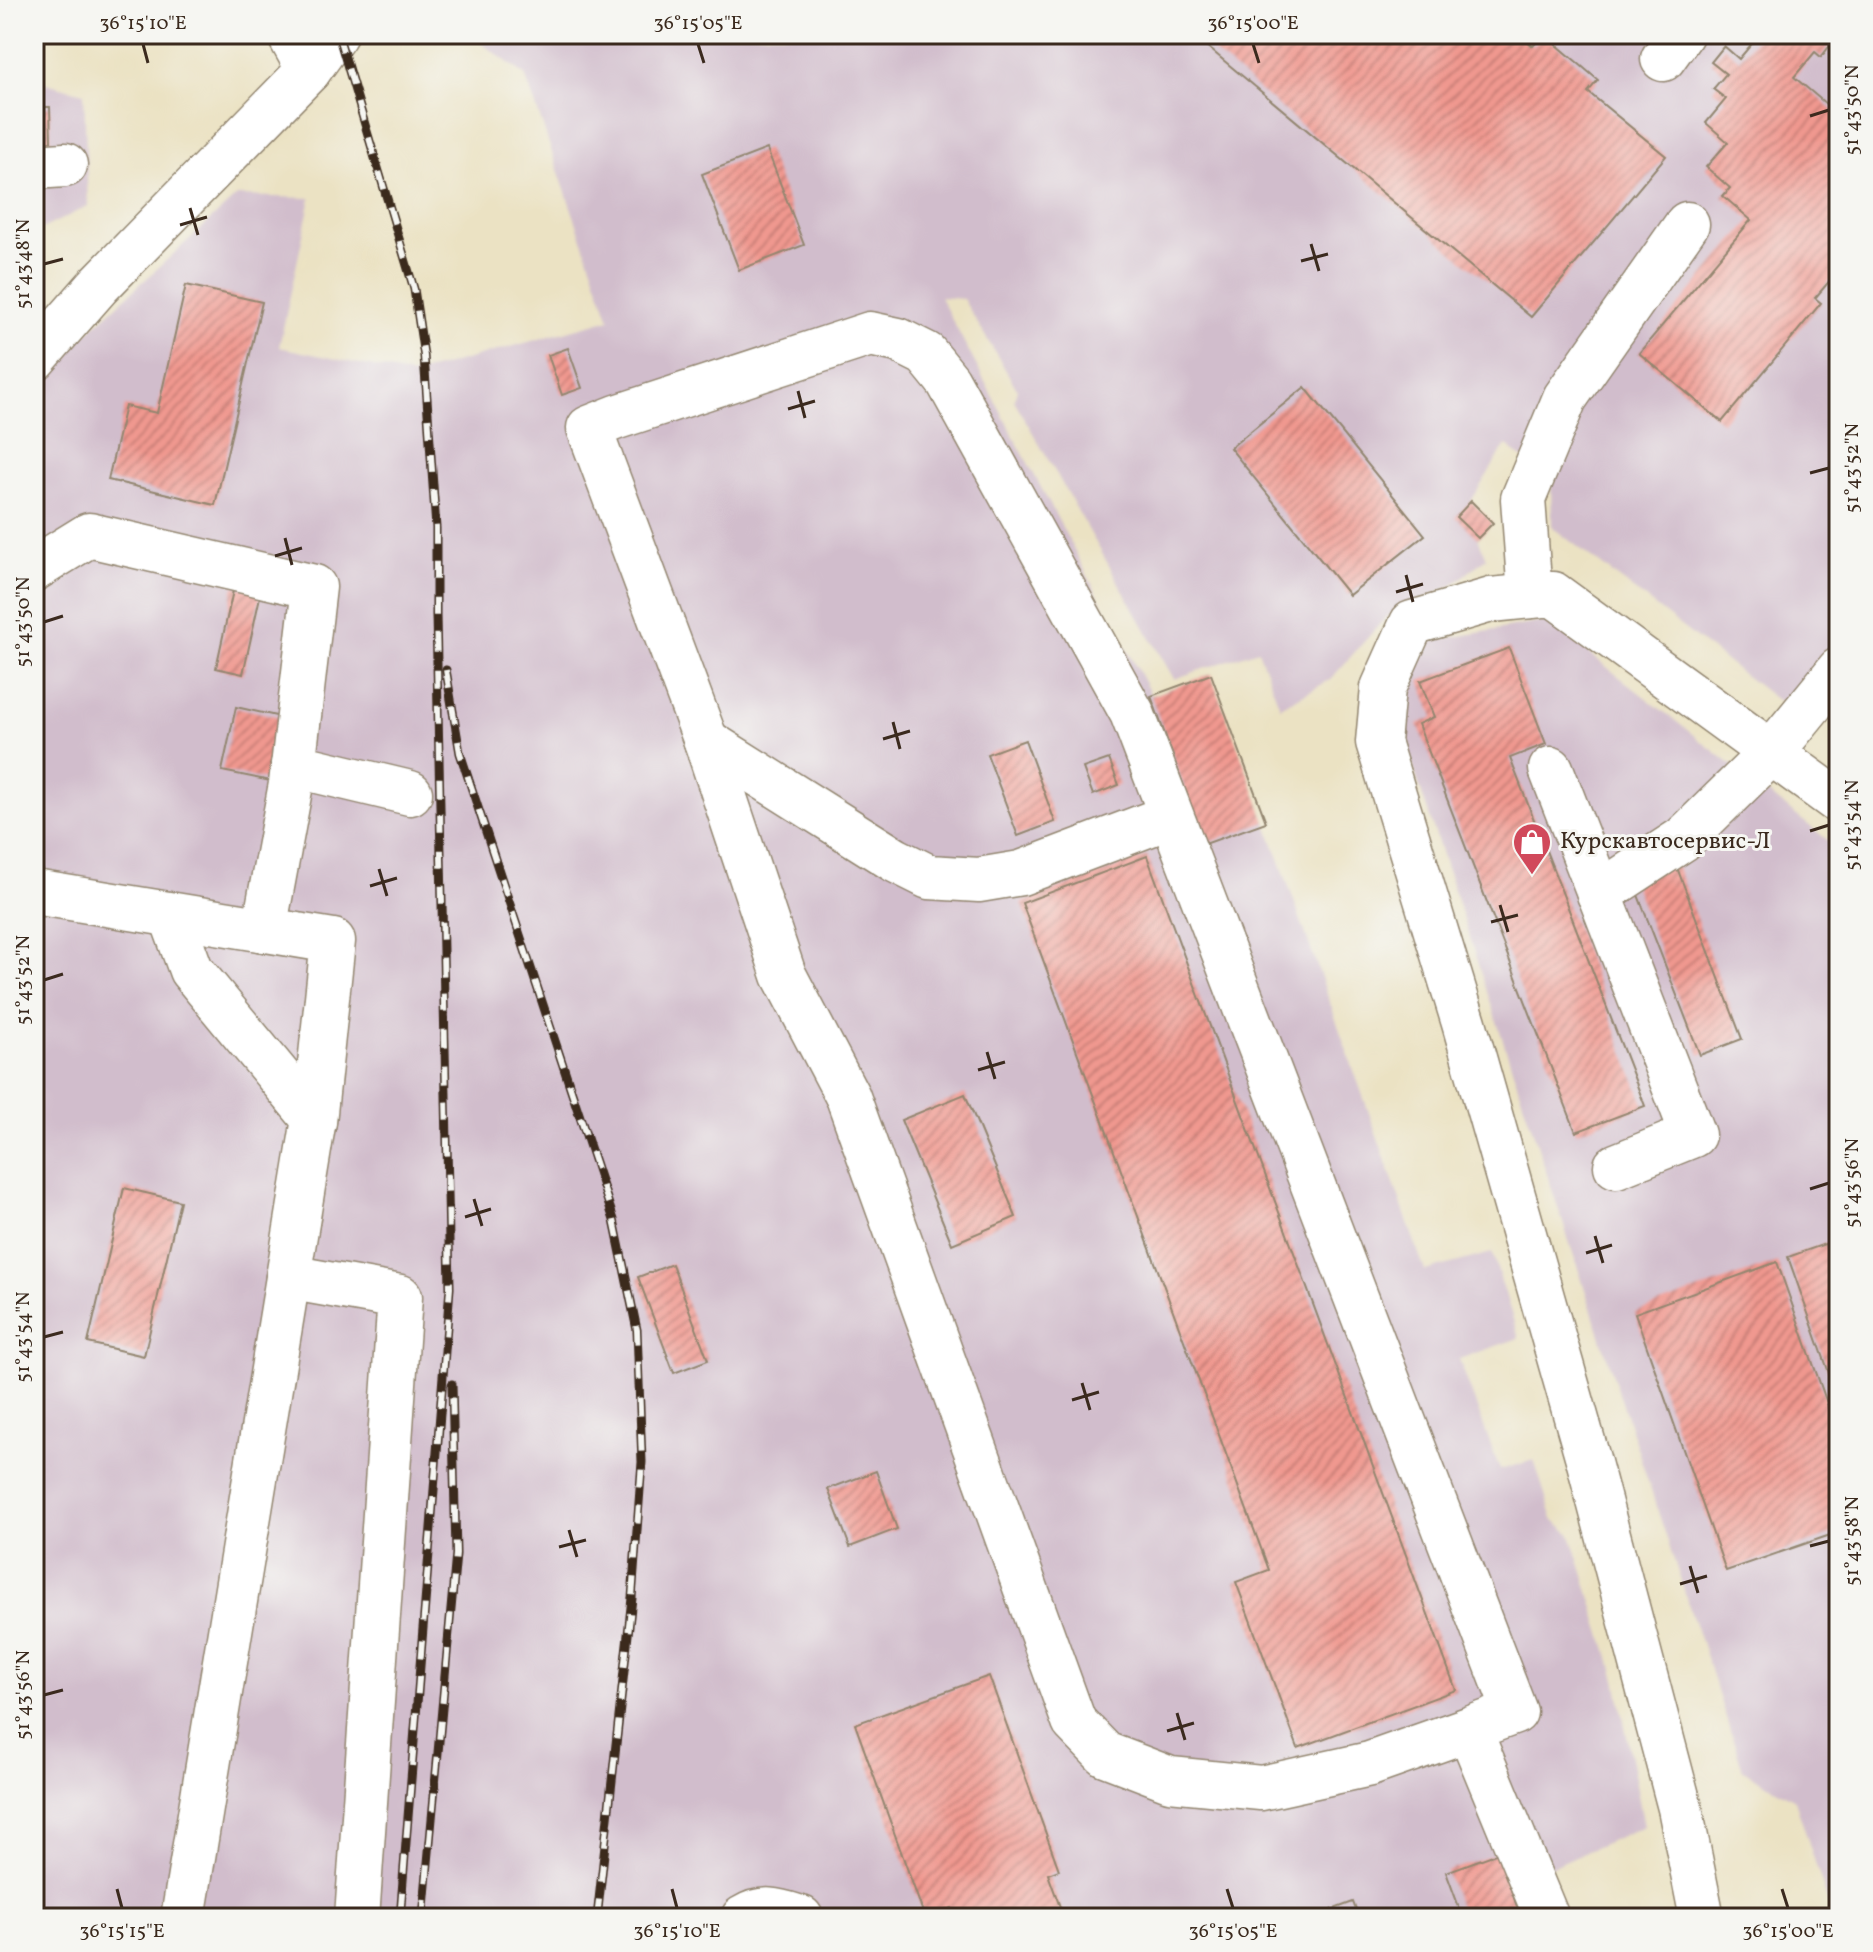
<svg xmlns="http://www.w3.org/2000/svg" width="1873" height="1952" font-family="Vollkorn,serif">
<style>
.industrial{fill:#d1bdcc}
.building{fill:url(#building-hatch)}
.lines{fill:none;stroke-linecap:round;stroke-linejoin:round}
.minor-casing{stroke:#938670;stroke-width:47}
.minor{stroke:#fff;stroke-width:44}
.rail-casing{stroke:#3b2a1e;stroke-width:9}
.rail{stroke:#f6f6f2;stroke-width:6;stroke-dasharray:18;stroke-linecap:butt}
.ticks{fill:none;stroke:#3b2a1e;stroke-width:3}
.labels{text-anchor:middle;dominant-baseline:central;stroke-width:6;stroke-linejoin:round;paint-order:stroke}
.poi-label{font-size:24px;fill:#3b2a1e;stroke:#f6f6f2;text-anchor:start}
.neatline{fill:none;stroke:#3b2a1e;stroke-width:3}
.ticks-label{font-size:20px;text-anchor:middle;fill:#3b2a1e}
</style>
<defs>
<pattern id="building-hatch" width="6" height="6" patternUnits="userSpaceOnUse" patternTransform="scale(2)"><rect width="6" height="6" fill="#f0988f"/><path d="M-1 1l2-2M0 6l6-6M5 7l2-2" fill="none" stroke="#c47c74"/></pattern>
</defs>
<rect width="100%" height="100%" fill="#f6f6f2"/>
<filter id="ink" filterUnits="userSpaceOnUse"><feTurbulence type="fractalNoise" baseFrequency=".0125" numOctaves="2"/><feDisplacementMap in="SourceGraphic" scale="16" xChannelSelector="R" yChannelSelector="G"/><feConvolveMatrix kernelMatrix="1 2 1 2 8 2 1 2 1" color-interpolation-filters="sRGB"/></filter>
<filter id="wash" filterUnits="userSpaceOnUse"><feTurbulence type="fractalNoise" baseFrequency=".006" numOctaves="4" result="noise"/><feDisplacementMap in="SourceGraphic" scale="32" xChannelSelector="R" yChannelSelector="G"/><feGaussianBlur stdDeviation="1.8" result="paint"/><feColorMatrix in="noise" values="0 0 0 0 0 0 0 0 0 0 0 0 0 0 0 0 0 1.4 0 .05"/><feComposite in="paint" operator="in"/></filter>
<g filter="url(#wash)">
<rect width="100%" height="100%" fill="#ebe2c3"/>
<!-- industrial -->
<g class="industrial">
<polygon points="469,34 1839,34 1839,720 1775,699 1552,527 1551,481 1506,445 1471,501 1493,523 1478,538 1486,558 1453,585 1386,617 1330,680 1280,707 1258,650 1174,679 1014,400 1017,389 963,299 940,297 1151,695 1211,674 1266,822 1425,1271 1492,1253 1519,1338 1459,1359 1500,1470 1534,1460 1553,1519 1571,1534 1616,1679 1644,1826 1510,1885 1521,1918 34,1918 34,381 237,196 311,198 279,347 412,375 610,319 525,75"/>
<polygon points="34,80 84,93 88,206 34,233"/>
<polygon points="1548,621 1839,849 1839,1918 1833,1918 1795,1800 1743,1770 1400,727 1425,642"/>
</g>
<g id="blocks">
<!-- building -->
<g class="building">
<polygon points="1192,34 1519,34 1533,46 1544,34 1598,80 1588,92 1666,156 1531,317"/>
<polygon points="1760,34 1839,34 1821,57 1815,52 1794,77 1839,115 1839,270 1815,298 1821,303 1722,422 1639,353 1751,220 1723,196 1730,188 1706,167 1728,142 1706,123 1726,99 1713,89 1726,74 1711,62 1724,46 1739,59"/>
<polygon points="34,107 50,107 51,141 34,142"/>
<polygon points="767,149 804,245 739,270 702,174"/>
<polygon points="186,285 262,302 215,505 108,480 125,406 157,413"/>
<polygon points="568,348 582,388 562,395 548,355"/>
<polygon points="1305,387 1425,535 1349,595 1230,448"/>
<polygon points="1471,501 1493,523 1478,538 1456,517"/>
<polygon points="234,586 261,592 243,674 216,668"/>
<polygon points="1509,648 1546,744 1510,758 1645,1106 1576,1132 1418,724 1434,717 1420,681"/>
<polygon points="1211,674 1266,822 1205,844 1151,696"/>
<polygon points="236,707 285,718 271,781 222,771"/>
<polygon points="1025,740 1055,822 1018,836 987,754"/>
<polygon points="1109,759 1119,785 1093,795 1083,768"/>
<polygon points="1147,856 1456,1690 1298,1748 1236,1582 1269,1570 1022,903"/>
<polygon points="1676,865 1742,1039 1700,1055 1633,882"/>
<polygon points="965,1094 1016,1217 952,1244 901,1120"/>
<polygon points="124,1188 180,1201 144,1356 88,1343"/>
<polygon points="1839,1239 1839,1401 1788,1257"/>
<polygon points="1777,1262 1839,1437 1839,1532 1726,1571 1635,1313"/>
<polygon points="672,1264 708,1360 674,1373 638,1277"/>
<polygon points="876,1471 897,1529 850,1547 828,1489"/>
<polygon points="989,1676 1059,1870 1048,1874 1064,1918 956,1918 952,1908 925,1918 855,1724"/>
<polygon points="1498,1853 1521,1918 1463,1918 1446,1872"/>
<polygon points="1353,1902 1359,1918 1310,1918"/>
</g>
</g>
</g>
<g filter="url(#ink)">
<use href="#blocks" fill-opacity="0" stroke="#938670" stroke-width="2"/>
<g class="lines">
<defs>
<g id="minor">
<polyline points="289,34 309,70"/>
<polyline points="1663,59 1681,34"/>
<polyline points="34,167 65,165"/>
<polyline points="34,359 98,286 309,70 335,34"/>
<polyline points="34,569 89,535 314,587 291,784 264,930"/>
<polyline points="1530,596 1523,499 1565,398 1687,224"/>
<polyline points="706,741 895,860 929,877 979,880 1021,873 1171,816"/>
<polyline points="293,765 410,793"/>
<polyline points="1551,769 1693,1135 1616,1166"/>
<polyline points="34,892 333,941 314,1122"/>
<polyline points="1599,894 1683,839 1772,752 1839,670"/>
<polyline points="171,915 191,970 314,1119 183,1918"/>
<polyline points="288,1277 400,1297 357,1918"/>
<polyline points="1469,1729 1370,1764 1261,1788 1170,1779 1105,1754 1074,1722 848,1097 784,975 706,741 589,428 617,417 870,334 898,340 926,354 948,381 1132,713 1515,1712 1469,1729 1547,1918"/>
<path d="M743,1918c21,-13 36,-7 58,0"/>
<polyline points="1702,1918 1680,1808 1588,1459 1464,1023 1378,742 1383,688 1412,623 1491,600 1553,594 1839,802"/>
</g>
</defs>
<!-- minor casing -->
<use href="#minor" class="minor-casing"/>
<!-- minor -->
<use href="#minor" class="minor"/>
<defs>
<g id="rail">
<polyline points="338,34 414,289 424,356 436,528 436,615 450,1288 400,1918"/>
<polyline points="446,670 460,753 614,1220 637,1330 642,1462 632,1598 597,1918"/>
<polyline points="423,1918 456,1554 452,1384"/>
</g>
</defs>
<!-- rail casing -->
<use href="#rail" class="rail-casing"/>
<!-- rail -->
<use href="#rail" class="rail"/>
</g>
</g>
<!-- ticks -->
<path class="ticks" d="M143,44l5,19M698,44l6,19M1253,44l6,19M1810,116l19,-6M190,208l8,27M180,225l27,-8M1311,244l8,27M1301,261l27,-7M44,264l19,-5M798,391l7,27M788,409l27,-8M1810,473l19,-5M285,538l7,27M275,556l27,-8M1406,575l7,27M1396,592l27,-8M44,622l19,-6M893,722l7,27M883,739l27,-8M1810,831l19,-6M379,869l8,27M370,886l27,-8M1500,905l8,27M1491,922l27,-7M44,980l19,-6M987,1052l8,27M978,1070l27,-8M1810,1189l19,-6M474,1199l8,27M465,1217l26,-8M1595,1236l8,27M1586,1253l26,-8M44,1337l19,-5M1082,1383l8,27M1072,1400l27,-8M569,1530l8,27M1810,1546l19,-5M559,1547l27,-7M1690,1566l8,27M1680,1584l27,-8M44,1695l19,-5M1177,1713l8,27M1167,1731l27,-8M117,1889l5,19M672,1889l5,19M1227,1889l6,19M1782,1889l6,19"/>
<!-- icons -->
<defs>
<symbol id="shop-pin" viewBox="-11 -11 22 30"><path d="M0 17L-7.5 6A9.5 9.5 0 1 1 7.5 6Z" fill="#d1495b" stroke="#f6f6f2"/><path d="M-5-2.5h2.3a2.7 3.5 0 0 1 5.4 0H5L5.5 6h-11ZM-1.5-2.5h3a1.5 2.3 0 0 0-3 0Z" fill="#fff"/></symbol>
</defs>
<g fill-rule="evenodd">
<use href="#shop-pin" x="1510" y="820" width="44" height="60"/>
</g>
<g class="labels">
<!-- poi labels -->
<g class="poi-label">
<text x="1560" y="842">Курскавтосервис-Л</text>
</g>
</g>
<!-- margin -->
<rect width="1873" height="1952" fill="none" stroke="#f6f6f2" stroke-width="88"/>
<rect x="44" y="44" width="1785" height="1864" class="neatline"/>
<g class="ticks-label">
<text x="143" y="29">36°15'10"E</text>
<text x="698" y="29">36°15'05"E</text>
<text x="1253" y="29">36°15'00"E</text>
<text transform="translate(1851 110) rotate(-90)" y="7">51°43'50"N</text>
<text transform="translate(22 264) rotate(-90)" y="7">51°43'48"N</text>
<text transform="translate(1851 468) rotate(-90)" y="7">51°43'52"N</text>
<text transform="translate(22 622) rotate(-90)" y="7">51°43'50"N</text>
<text transform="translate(1851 825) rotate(-90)" y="7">51°43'54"N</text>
<text transform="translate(22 980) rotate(-90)" y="7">51°43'52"N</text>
<text transform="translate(1851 1183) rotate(-90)" y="7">51°43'56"N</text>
<text transform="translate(22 1337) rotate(-90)" y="7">51°43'54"N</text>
<text transform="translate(1851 1541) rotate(-90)" y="7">51°43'58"N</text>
<text transform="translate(22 1695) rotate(-90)" y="7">51°43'56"N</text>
<text x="122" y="1937">36°15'15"E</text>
<text x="677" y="1937">36°15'10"E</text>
<text x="1233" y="1937">36°15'05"E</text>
<text x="1788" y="1937">36°15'00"E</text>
</g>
</svg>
